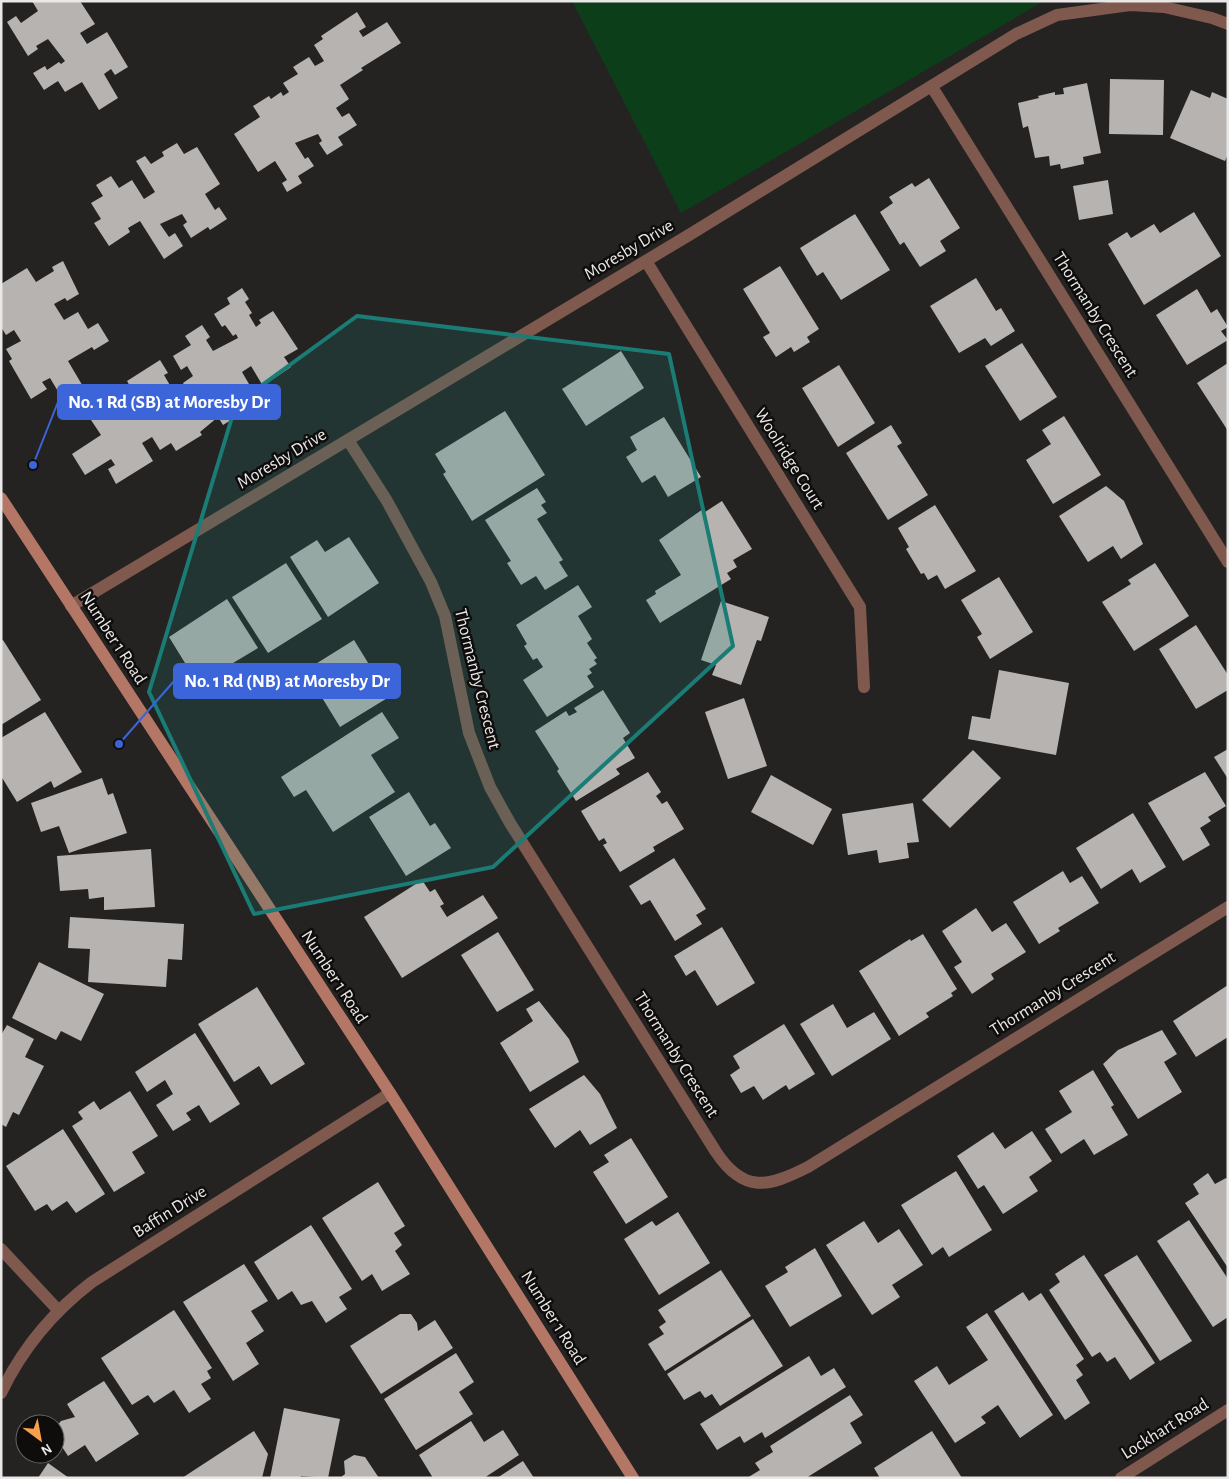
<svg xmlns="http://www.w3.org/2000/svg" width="1229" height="1479" font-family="'Alegreya Sans',sans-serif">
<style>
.green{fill:#0c3e19}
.building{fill:#b6b3b1}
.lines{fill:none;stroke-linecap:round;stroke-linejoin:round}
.street{stroke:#80594e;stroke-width:12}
.secondary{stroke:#b47765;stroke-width:12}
.marked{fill:#1a7c74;fill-opacity:0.2;stroke:#1a7c74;stroke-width:4;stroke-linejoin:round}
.labels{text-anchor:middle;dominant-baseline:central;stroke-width:5;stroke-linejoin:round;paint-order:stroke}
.street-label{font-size:18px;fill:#eae8e7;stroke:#0e0d0c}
.leader{fill:none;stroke:#3c65da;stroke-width:2}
.callout-dot{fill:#3c65da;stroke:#0e0d0c;stroke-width:2}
.callout{fill:#3c65da;stroke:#3c65da;stroke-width:2}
.callout-label{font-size:19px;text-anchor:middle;font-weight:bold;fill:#fff}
</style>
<rect width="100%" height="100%" fill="#252322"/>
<!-- green -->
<polygon class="green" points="572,1 1044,1 681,213"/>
<!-- building -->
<g class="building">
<polygon points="32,1 80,1 95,24 80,33 87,44 107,32 128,67 115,75 111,69 104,74 118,98 99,110 82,82 65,92 58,81 44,90 33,73 45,66 47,70 59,62 61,64 65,61 48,39 36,46 38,49 28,56 7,22 16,16 21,23 38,11"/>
<polygon points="357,12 366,27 359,31 363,37 387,22 401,43 361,68 363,70 340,85 349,99 336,108 342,117 349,113 357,125 338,137 343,145 327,155 319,143 322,141 318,134 295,143 305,159 308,157 314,166 298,176 302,183 287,192 282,183 287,180 275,161 258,172 234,134 260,117 253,106 269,96 271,99 281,92 283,96 289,92 283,83 298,74 293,67 309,57 315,66 324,61 314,45 323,39 321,36"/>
<polygon points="1110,79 1164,80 1163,135 1109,134"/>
<polygon points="1087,83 1101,153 1083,157 1084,164 1061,169 1060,164 1050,166 1049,156 1035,158 1028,126 1023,128 1018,103 1039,98 1038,96 1055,92 1055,95 1064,94 1063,88"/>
<polygon points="1191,90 1210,98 1212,92 1228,99 1228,154 1225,161 1170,138"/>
<polygon points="177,143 184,154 197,147 220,184 205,194 215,210 219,207 227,219 210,230 208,227 191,238 183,225 187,222 182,214 160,224 169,237 175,233 183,246 164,259 140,221 128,228 130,232 109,246 94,223 101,219 91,203 103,196 96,185 111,176 119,188 132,180 144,199 155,192 136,161 145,156 151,164 164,156 162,152"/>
<polygon points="929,178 960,228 940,241 946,251 920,267 904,242 900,245 880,212 893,203 889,197 912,183 915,187"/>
<polygon points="1108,180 1113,214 1079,220 1073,186"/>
<polygon points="1194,212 1221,256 1144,305 1108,244 1127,232 1131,238 1154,224 1160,233"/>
<polygon points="855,214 890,270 841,300 823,272 817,276 800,248"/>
<polygon points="63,261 79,294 67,301 65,298 54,304 64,320 78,312 88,329 98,323 109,341 94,350 92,347 68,361 91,400 71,413 50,378 42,382 47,389 31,399 9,361 12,359 6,349 21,341 14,330 6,335 1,327 1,284 27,268 36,282 54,271 52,267"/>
<polygon points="780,266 819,329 807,337 810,342 794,352 791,347 776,357 763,337 770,333 743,289"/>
<polygon points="976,278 996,311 1001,308 1015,331 991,346 985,338 959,353 930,306"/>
<polygon points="242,288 249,299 245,302 252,313 249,315 256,327 261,323 259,320 273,311 298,349 284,357 291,367 263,386 251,366 242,372 249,384 225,399 236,417 223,425 218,417 200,432 202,435 176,451 171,443 160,450 152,437 142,443 153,461 116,484 108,469 115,465 111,459 85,475 72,454 101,435 91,420 103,412 93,397 111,386 120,400 115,402 123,414 120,416 123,420 146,402 138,391 134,393 127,381 160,360 168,373 164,375 171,387 169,389 172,393 184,385 183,383 193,376 187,366 181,370 173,356 191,345 185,336 202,325 210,337 206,340 213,351 238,338 236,334 233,336 225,325 222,327 214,314 230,304 227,298"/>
<polygon points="1197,289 1211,313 1217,309 1228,327 1221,331 1228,340 1187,365 1156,315"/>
<polygon points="1022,343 1057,397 1020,421 985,366"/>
<polygon points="621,351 644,388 586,426 562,389"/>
<polygon points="1228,363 1228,431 1197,383"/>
<polygon points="839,365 875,423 838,447 802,388"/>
<polygon points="505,411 545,475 472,521 443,474 446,472 435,454"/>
<polygon points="1064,416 1101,475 1053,504 1026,460 1051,444 1042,430"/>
<polygon points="664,417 701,477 668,497 655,475 642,483 626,457 637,450 630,437"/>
<polygon points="891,425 902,443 897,446 928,495 888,520 846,453"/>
<polygon points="1106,486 1124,501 1143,544 1121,559 1113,546 1088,562 1059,516"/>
<polygon points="537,488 546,502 541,505 547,513 537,519 563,560 559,562 568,576 545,590 536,576 521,585 507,563 511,561 485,520"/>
<polygon points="722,501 752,549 733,560 737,567 727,573 731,579 660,623 646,600 656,594 655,591 681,575 659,540 703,509 705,512"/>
<polygon points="935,505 976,571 945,589 937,575 928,580 924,573 921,574 906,549 909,547 898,528"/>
<polygon points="349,537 379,583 328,617 290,557 317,540 325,552"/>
<polygon points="286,563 322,619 268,653 232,597"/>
<polygon points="1155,563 1189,616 1134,651 1102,602 1131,584 1128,580"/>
<polygon points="999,577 1033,632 990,659 977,637 982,634 961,600"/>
<polygon points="578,585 592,607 578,616 592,639 587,643 597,658 594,660 597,664 589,669 592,673 587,676 594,687 547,717 523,680 543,667 537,658 533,660 524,646 527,644 516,625"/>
<polygon points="227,599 258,648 198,684 169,637"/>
<polygon points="721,601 769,617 761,641 757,640 741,685 712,675 716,665 701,660"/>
<polygon points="1196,625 1228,675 1228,690 1196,709 1159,649"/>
<polygon points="3,640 41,700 1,725 1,641"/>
<polygon points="354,640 389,697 340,727 310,678 319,673 314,665"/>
<polygon points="999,670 1069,683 1056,755 968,739 972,716 990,719"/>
<polygon points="603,690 630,733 623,738 635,758 616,769 620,774 576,801 557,771 559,769 535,731 566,711 569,716 577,712 574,708"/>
<polygon points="744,698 767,766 728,779 705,712"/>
<polygon points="45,712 82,772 54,788 51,781 17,802 1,776 1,738"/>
<polygon points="382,712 399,738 371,755 395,792 333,832 306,790 294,797 281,777"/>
<polygon points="1228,749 1228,779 1214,757"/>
<polygon points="973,750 1001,778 950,828 922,800"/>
<polygon points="648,772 661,792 656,796 662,804 667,801 684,829 653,847 655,851 620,872 603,845 607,843 604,838 599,841 581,811"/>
<polygon points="1205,772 1226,806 1208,817 1211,821 1200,828 1210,845 1183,861 1148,803"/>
<polygon points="771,775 832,809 813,845 751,812"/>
<polygon points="102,778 108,795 113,793 127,833 69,853 59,826 41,832 31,803"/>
<polygon points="409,792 430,826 435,823 451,848 406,876 369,817"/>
<polygon points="913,803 919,842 907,843 909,858 879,863 877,850 848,855 842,814"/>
<polygon points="1133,813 1166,867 1140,883 1132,869 1101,889 1076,848"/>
<polygon points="151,849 155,907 104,910 104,897 89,899 88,889 60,891 57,856"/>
<polygon points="674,858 706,909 696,915 702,924 675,941 650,900 641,905 629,886"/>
<polygon points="1063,871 1070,883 1082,876 1099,903 1058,928 1060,931 1039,944 1013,902"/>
<polygon points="422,880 430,892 435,889 444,904 440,906 447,917 483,895 498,918 402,978 364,917"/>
<polygon points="976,908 992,932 1006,923 1026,952 991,974 994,979 972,994 954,967 962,962 942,931"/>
<polygon points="70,917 184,924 182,960 168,959 166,987 88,982 90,949 68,948"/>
<polygon points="722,927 755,983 717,1006 695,970 686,976 674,956"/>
<polygon points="498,932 534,990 497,1012 461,955"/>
<polygon points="923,934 957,989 951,993 953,996 926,1013 929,1017 899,1036 859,971 910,939 911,941"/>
<polygon points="39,962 104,994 81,1041 61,1031 56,1040 12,1018"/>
<polygon points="1228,985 1228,1037 1196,1057 1173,1021"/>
<polygon points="257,987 305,1064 271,1085 259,1066 234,1082 198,1024"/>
<polygon points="539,1001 569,1039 579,1062 530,1092 500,1043 533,1021 526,1009"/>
<polygon points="833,1004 847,1028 874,1012 891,1039 832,1076 800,1024"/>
<polygon points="784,1024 815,1074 789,1090 786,1085 763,1100 754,1086 741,1093 730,1075 740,1068 733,1056"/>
<polygon points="7,1025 34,1039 25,1057 44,1066 19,1115 13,1112 6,1127 1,1124 1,1035"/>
<polygon points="1162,1030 1177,1054 1164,1062 1182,1092 1138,1119 1103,1064 1118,1050"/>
<polygon points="195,1033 240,1104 210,1123 199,1105 186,1113 191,1120 173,1131 156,1105 173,1094 165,1080 147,1092 135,1072"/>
<polygon points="1093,1070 1114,1105 1111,1107 1128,1135 1094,1155 1084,1139 1061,1154 1045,1129 1072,1112 1059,1091"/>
<polygon points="584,1075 600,1094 617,1128 590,1145 580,1130 555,1148 529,1109"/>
<polygon points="130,1091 158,1136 132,1152 145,1173 114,1192 72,1126 83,1119 78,1112 94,1101 100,1110"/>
<polygon points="63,1129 105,1194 76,1213 67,1201 52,1211 47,1204 35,1211 6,1166"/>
<polygon points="1032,1131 1052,1161 1029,1177 1038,1191 1003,1214 984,1185 978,1189 957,1156 993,1132 1005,1149"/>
<polygon points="631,1138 668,1197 626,1224 593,1172 609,1162 604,1155"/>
<polygon points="956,1171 992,1230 949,1257 943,1247 932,1255 901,1205"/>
<polygon points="1208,1173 1215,1184 1226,1178 1228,1181 1228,1268 1185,1203 1199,1194 1193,1184"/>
<polygon points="378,1182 405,1226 394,1233 402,1245 395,1251 410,1274 382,1291 372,1274 362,1281 322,1218"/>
<polygon points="678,1212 710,1263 659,1295 624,1239 652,1221 656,1226"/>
<polygon points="1189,1220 1228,1279 1228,1317 1213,1327 1157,1241"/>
<polygon points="864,1221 878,1243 899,1229 923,1265 892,1285 900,1297 872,1315 826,1245"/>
<polygon points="311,1225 352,1289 339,1297 347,1309 326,1323 312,1301 301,1305 292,1291 278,1300 254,1262"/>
<polygon points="815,1248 842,1296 790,1327 765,1286 788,1272 785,1267"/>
<polygon points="1084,1255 1155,1363 1130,1380 1115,1357 1107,1362 1100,1352 1092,1357 1049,1290 1060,1282 1055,1274"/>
<polygon points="1137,1255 1192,1341 1160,1361 1104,1275"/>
<polygon points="244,1264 268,1301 251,1311 264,1331 246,1343 259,1364 233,1381 183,1302"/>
<polygon points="721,1270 751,1316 665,1371 648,1344 664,1334 659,1327 666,1322 658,1310"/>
<polygon points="1023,1292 1029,1301 1041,1293 1084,1359 1076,1365 1083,1375 1076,1380 1090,1403 1065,1420 994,1311"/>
<polygon points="174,1310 212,1368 207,1371 211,1378 201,1384 211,1399 189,1413 174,1390 154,1403 148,1395 132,1405 101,1358"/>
<polygon points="987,1313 1053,1415 1020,1438 998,1405 981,1417 986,1423 955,1443 914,1381 937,1366 949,1385 988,1360 966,1327"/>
<polygon points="400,1314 411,1314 417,1323 418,1331 435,1320 453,1348 381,1394 350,1346"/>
<polygon points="753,1319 783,1366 720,1406 712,1394 705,1398 700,1391 684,1400 667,1374"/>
<polygon points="456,1353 474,1382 459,1392 473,1414 416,1450 384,1399"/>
<polygon points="809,1356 821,1376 834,1368 846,1387 765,1438 762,1432 744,1443 740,1436 717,1450 700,1424"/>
<polygon points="104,1381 139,1434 96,1462 85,1445 68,1456 55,1436 55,1428 61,1421 75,1417 67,1404"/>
<polygon points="850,1395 863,1415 850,1423 862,1443 806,1478 747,1478 760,1470 755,1463 773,1452 770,1446"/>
<polygon points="284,1408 340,1419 328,1478 301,1476 300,1478 270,1478"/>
<polygon points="471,1421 484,1442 503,1430 519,1455 484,1478 433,1478 419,1455"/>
<polygon points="254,1431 268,1454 262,1478 182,1478"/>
<polygon points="932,1431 962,1478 880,1478 874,1468"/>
<polygon points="354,1455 365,1457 379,1478 340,1478 345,1474 344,1461"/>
<polygon points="523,1461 534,1478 497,1478"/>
<polygon points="48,1463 69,1478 38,1478"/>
</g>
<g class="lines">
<!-- street -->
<g class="street">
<polyline points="932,87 1228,562"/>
<polyline points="646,261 860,607 864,687"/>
<path d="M348,440l39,61 44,81 14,34 24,117 21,54 20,36 206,329c28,42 52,35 92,15l420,-260"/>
<polyline points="71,606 689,235 1016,34 1057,15 1130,5 1164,7 1212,18 1228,24"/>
<polyline points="1,1249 58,1310"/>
<path d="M1,1393c21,-44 53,-82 91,-111l298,-189"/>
<polyline points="1121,1478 1228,1410"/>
</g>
<!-- secondary -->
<polyline class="secondary" points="1,498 390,1093 633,1478"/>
</g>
<!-- marked area -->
<path class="marked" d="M357,316l312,38 64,292 -240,221 -239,47 -105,-222 87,-288z"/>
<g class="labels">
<!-- street labels -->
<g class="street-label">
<text transform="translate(629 250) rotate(-31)">Moresby Drive</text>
<text transform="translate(1095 315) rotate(58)">Thormanby Crescent</text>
<text transform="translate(282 459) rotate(-31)">Moresby Drive</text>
<text transform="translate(789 459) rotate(58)">Woolridge Court</text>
<text transform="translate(113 638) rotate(57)">Number 1 Road</text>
<text transform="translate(477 679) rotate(76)">Thormanby Crescent</text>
<text transform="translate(334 977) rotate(57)">Number 1 Road</text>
<text transform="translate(1053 994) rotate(-32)">Thormanby Crescent</text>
<text transform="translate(676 1055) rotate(58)">Thormanby Crescent</text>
<text transform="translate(170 1212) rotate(-32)">Baffin Drive</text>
<text transform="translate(553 1318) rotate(58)">Number 1 Road</text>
<text transform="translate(1165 1429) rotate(-32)">Lockhart Road</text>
</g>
</g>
<!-- callouts -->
<path class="leader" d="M33 465L58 402M119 744L174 681"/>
<g class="callout-dot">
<circle cx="33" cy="465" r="5"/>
<circle cx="119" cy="744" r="5"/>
</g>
<g class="callout">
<rect x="58" y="385" width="222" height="34" rx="5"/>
<rect x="174" y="664" width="226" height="34" rx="5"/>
</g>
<g class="callout-label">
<text x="169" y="408">No. 1 Rd (SB) at Moresby Dr</text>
<text x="287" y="687">No. 1 Rd (NB) at Moresby Dr</text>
</g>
<!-- border -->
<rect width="1229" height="1479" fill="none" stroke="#eae8e7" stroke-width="5"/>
<!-- north arrow -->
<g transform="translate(40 1439) rotate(148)"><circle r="24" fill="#0e0d0c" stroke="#666564"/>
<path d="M0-4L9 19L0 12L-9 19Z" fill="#f8a04b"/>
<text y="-8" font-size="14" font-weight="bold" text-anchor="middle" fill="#eae8e7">N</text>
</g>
</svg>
